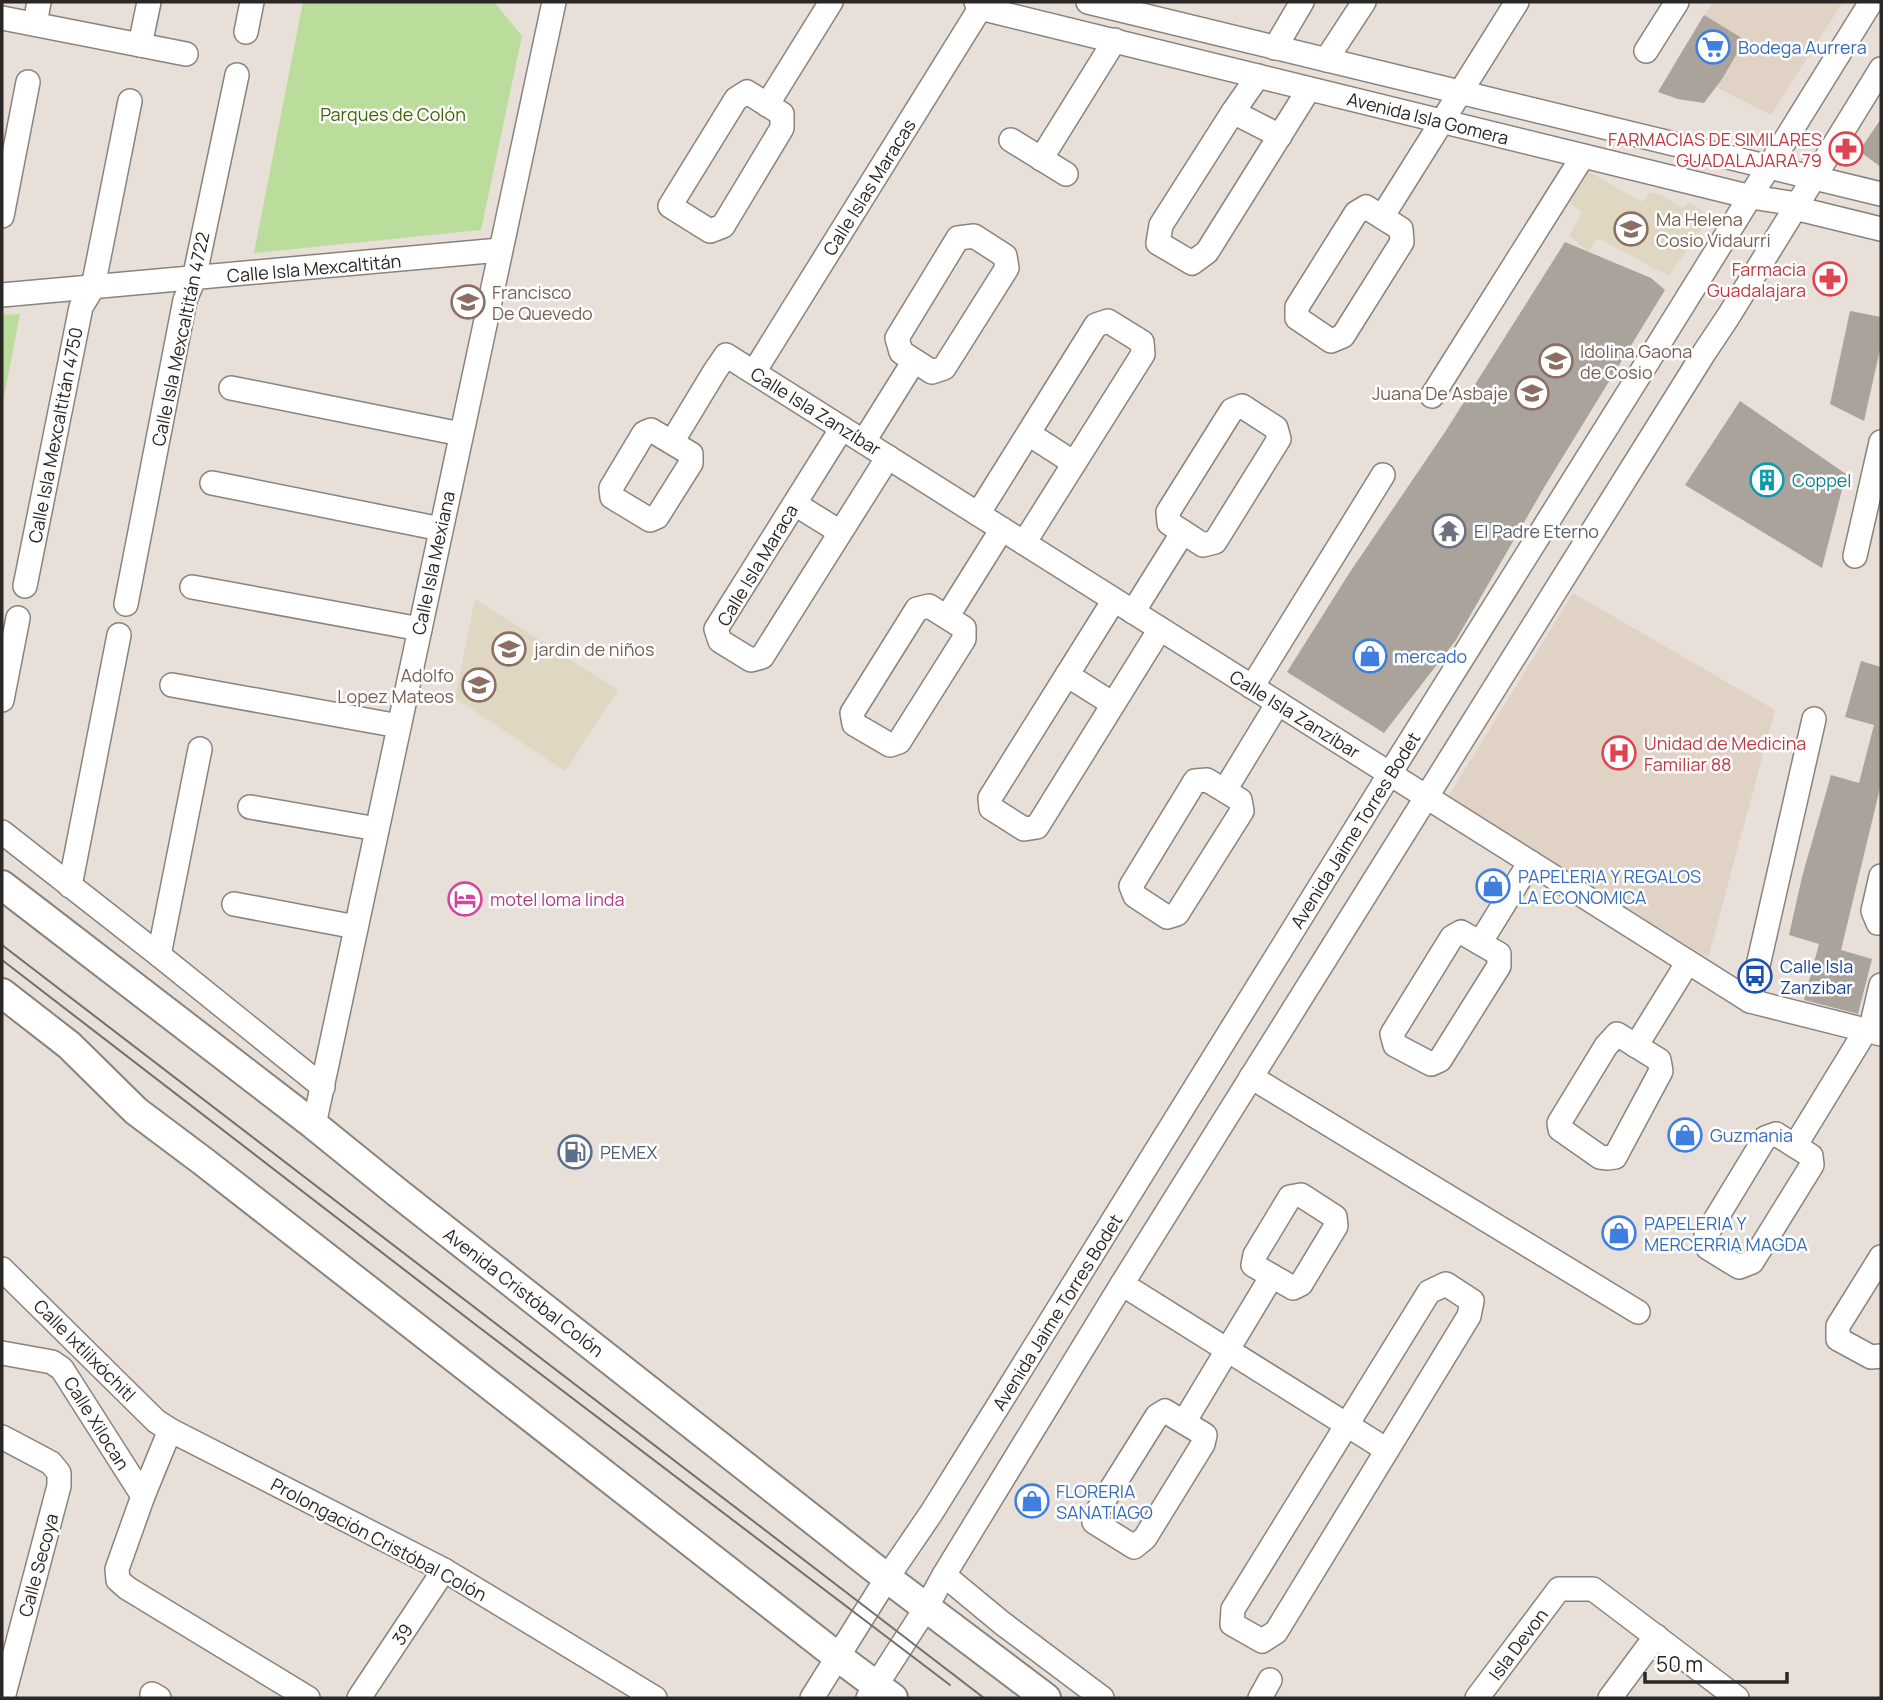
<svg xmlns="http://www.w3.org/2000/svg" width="1883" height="1700" font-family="Manrope,sans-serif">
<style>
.built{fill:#e0d3c6}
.education{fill:#dfd7c1}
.green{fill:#badd9b}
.building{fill:#aaa39c}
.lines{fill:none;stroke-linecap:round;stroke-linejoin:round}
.minor-casing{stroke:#8a837c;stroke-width:26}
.major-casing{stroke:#8a837c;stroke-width:32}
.minor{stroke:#fff;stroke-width:23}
.major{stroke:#fff;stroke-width:28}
.tram{stroke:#736e69;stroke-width:2}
.labels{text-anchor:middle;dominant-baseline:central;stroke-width:5;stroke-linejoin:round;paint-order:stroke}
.shop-label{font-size:18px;fill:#366cbe;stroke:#fff;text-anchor:start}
.park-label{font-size:18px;fill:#3f6509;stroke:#fff}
.street-label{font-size:18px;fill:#2a2724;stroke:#fff}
.health-label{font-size:18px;fill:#be3a42;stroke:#fff;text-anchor:end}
.education-label{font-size:18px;fill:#785e54;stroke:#fff;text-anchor:start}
.culture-label{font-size:18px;fill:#0d838f;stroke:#fff;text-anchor:start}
.worship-label{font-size:18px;fill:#5b616d;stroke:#fff;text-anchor:start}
.hotel-label{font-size:18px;fill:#b23c85;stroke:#fff;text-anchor:start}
.transit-label{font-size:18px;fill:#164399;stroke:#fff;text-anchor:start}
.service-label{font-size:18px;fill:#4e5e75;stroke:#fff;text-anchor:start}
</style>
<rect width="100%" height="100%" fill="#e7dfd8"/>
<!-- built -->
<g class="built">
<polygon points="1713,2 1843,2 1771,115 1673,65"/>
<polygon points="1573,593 1775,710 1708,958 1448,797"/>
</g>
<!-- education -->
<g class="education">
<polygon points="1589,172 1642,202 1650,192 1661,195 1683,208 1689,202 1710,216 1669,276 1598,238 1588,251 1569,236 1582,212 1570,203"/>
<polygon points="475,599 618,690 565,771 455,698"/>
</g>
<!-- green -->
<g class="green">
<polygon points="303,2 494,2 522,36 481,230 254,253"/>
<polygon points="20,314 2,407 2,315"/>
</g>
<!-- building -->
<g class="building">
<polygon points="1704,15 1745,40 1722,79 1704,103 1678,99 1658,92"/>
<polygon points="1881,119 1881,167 1859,151"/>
<polygon points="1565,242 1651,278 1665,290 1545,486 1456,640 1384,733 1287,672 1348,575 1445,432"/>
<polygon points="1850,311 1881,317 1881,345 1864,421 1830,404"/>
<polygon points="1740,401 1846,474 1822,568 1685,485"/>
<polygon points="1861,661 1881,667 1881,784 1841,950 1872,959 1858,1014 1804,1000 1819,944 1789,935 1802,877 1831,775 1859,783 1874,725 1845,717"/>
</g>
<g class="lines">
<defs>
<g id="minor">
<polyline points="976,2 980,8 1751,197 1797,204 1803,210 1881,229"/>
<polyline points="1088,2 1881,194"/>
<polyline points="2,18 186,54"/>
<polyline points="35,24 39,2"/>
<polyline points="246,32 252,2"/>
<polyline points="140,45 149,2"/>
<polyline points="1275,48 1302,2"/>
<polyline points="1646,51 1677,2"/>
<polyline points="1326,60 1364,2"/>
<polyline points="1258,76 1233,112 1161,225 1158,243 1192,263 1207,252 1309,89"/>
<polygon points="747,92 782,114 782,128 723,226 710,231 670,206 736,99"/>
<polyline points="767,105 831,2"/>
<polyline points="1233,112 1280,136"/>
<polyline points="1011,140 1066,174"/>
<polyline points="1041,159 1115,40"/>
<polygon points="1366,207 1401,229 1402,242 1343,336 1331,341 1297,318 1297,307 1356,213"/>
<polyline points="2,216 28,82"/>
<polyline points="1382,217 1517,2"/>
<polygon points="974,236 1005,256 1007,268 944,368 932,372 901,352 897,338 958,238"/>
<polyline points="2,295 500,250"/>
<polyline points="754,372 984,2"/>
<polyline points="231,388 461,434"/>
<polyline points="1432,396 1583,156"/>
<polygon points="1242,406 1276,428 1279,439 1215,542 1203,545 1169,523 1168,512 1232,410"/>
<polyline points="842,428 716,629 720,641 751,660 762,657 888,457"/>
<polygon points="651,430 691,454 691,463 657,517 650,520 612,497 611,488 644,433"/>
<polyline points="1029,434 1074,463"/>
<polyline points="864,441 914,361"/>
<polyline points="672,442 715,371 726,355 1750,1001 1881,1034"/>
<polyline points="212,483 441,529"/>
<polyline points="795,504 840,532"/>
<polyline points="978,514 1096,325 1108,321 1142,342 1143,354 1024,543"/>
<polyline points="1855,556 1881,442"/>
<polyline points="25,586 81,307 93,287 130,101"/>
<polyline points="192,587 420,629"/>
<polyline points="1114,600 990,798 991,808 1024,829 1037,827 1160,629"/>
<polyline points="126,604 185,300 194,279 237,75"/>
<polygon points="929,606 964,628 964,639 899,742 890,745 854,724 852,713 917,609"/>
<polyline points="1133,612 1183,532"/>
<polyline points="947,617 1002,529"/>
<polyline points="1067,675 1113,704"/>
<polyline points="172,685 399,726"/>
<polyline points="1252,687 1383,475"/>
<polyline points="2,700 18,618"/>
<polygon points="1207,780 1240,800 1242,811 1177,914 1167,917 1135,896 1131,886 1195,781"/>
<polyline points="1225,790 1278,703"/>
<polyline points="250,807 377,829"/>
<polyline points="2,832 159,955 323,1087"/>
<polyline points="1881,876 1873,911 1878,923 1881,923"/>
<polyline points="70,886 119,635"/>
<polyline points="234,904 356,927"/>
<polygon points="1461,932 1499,954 1499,966 1440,1060 1431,1064 1395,1045 1392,1034 1452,937"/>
<polyline points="1480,943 1530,862"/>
<polyline points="159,955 200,749"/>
<polyline points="1750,1001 1814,719"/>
<polyline points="1870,1032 1881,985"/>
<polygon points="1617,1034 1659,1060 1661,1071 1615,1157 1608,1158 1600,1157 1560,1129 1559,1123 1606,1046"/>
<polyline points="1636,1046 1688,962"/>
<polyline points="1251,1077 1638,1312"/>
<polyline points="314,1125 554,2"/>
<polygon points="1776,1134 1811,1156 1812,1165 1752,1262 1739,1267 1708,1248 1706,1235 1765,1138"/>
<polyline points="1795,1146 1866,1030"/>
<polygon points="1301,1195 1335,1217 1336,1226 1301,1284 1293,1288 1253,1265 1255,1255 1290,1197"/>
<polyline points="1881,1257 1838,1326 1838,1339 1871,1357 1881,1356"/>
<polyline points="2,1269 156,1421 170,1430 444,1570 655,1698"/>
<polyline points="1122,1284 1387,1450"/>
<polygon points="1446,1284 1472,1301 1469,1316 1276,1632 1262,1641 1232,1624 1233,1609 1429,1292"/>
<polyline points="2,1353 52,1362 62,1369 143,1496"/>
<polygon points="1165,1411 1205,1435 1203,1444 1145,1538 1134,1547 1094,1522 1098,1510 1157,1416"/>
<polyline points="1184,1422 1272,1276"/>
<polyline points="170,1430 143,1496 117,1569 118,1580 127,1588 308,1698"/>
<polyline points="2,1437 51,1463 59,1473 59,1486 3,1698"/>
<polyline points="944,1575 1002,1623 1102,1698"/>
<polyline points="152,1694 159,1698"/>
<polyline points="359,1698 444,1570"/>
<path d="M812,1698l75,-120 45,-66c153,-245 304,-491 457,-737 161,-258 323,-514 482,-773"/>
<polyline points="868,1698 926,1608 944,1575 1122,1284 1704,353 1728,317 1881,69"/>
<polyline points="1260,1698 1270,1680"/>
<polyline points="1477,1698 1559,1589 1593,1589 1737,1698"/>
<polyline points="1610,1698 1656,1636"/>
</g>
<g id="major">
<polyline points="2,885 314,1125 398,1193 887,1578 1046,1698"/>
<polyline points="2,993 69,1045 136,1111 204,1162 838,1657 893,1698"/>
</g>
</defs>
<!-- minor casing -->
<use href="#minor" class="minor-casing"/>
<!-- major casing -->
<use href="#major" class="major-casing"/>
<!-- minor -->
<use href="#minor" class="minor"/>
<!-- major -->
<use href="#major" class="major"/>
<!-- tram -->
<g class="tram">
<polyline points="2,945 984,1698"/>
<polyline points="2,960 480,1328 950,1685"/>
</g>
</g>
<!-- icons -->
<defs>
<symbol id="supermarket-ring" viewBox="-11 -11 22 22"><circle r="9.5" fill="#fff" stroke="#3f7fe0" stroke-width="1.5"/><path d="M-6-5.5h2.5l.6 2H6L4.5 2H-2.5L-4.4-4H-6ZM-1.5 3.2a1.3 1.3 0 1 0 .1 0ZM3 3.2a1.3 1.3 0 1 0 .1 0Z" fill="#3f7fe0"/></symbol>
<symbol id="pharmacy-ring" viewBox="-11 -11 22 22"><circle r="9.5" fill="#fff" stroke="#e0444e" stroke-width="1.5"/><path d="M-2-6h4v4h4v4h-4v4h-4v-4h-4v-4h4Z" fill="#e0444e"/></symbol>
<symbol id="school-ring" viewBox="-11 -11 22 22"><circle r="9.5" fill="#fff" stroke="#8d6e63" stroke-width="1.5"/><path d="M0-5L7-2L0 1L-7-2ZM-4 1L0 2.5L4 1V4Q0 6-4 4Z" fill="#8d6e63"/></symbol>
<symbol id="building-ring" viewBox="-11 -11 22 22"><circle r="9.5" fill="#fff" stroke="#0f9aa8" stroke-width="1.5"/><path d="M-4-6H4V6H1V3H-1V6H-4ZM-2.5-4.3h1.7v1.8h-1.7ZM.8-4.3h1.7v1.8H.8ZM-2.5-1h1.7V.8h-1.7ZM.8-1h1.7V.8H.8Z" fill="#0f9aa8"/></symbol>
<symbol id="temple-ring" viewBox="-11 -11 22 22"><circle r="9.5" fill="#fff" stroke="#6b7280" stroke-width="1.5"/><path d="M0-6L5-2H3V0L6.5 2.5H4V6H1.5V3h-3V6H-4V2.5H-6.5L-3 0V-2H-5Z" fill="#6b7280"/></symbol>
<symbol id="shop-ring" viewBox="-11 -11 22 22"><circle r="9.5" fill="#fff" stroke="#3f7fe0" stroke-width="1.5"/><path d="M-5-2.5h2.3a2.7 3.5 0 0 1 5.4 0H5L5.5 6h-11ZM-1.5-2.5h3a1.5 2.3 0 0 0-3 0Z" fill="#3f7fe0"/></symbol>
<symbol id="hospital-ring" viewBox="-11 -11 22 22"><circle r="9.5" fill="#fff" stroke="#e0444e" stroke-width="1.5"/><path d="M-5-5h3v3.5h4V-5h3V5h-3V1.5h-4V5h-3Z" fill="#e0444e"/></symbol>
<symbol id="hotel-ring" viewBox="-11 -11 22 22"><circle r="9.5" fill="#fff" stroke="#d1479c" stroke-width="1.5"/><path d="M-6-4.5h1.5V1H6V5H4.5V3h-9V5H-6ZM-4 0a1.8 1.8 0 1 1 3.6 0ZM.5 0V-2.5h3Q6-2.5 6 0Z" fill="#d1479c"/></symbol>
<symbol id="bus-ring" viewBox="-11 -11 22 22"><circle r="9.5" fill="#fff" stroke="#1a4fb4" stroke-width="1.5"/><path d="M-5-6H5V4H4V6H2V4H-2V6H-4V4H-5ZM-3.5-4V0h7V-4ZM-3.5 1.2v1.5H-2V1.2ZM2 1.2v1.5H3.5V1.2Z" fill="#1a4fb4"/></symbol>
<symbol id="fuel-ring" viewBox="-11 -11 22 22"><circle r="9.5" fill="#fff" stroke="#5c6f8a" stroke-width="1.5"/><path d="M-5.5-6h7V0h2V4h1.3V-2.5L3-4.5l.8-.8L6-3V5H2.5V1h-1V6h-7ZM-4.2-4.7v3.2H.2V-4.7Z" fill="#5c6f8a"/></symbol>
</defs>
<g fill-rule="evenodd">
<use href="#supermarket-ring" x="1694" y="28" width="38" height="38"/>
<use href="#pharmacy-ring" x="1827" y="130" width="38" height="38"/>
<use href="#school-ring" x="1612" y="210" width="38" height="38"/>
<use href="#pharmacy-ring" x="1811" y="260" width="38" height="38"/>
<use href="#school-ring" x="449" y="283" width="38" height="38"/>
<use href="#school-ring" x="1537" y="342" width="38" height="38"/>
<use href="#school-ring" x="1513" y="374" width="38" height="38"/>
<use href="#building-ring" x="1748" y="461" width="38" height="38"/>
<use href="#temple-ring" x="1430" y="512" width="38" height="38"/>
<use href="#school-ring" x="490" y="630" width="38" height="38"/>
<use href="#shop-ring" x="1351" y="637" width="38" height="38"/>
<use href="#school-ring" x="460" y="666" width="38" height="38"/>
<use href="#hospital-ring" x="1600" y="734" width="38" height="38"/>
<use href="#shop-ring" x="1474" y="867" width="38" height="38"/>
<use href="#hotel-ring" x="446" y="880" width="38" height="38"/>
<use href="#bus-ring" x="1736" y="957" width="38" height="38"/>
<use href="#shop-ring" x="1666" y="1116" width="38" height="38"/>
<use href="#fuel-ring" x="556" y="1133" width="38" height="38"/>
<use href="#shop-ring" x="1600" y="1214" width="38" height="38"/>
<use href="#shop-ring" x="1013" y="1482" width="38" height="38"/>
</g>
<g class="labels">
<!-- shop labels -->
<g class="shop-label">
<text x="1738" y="47">Bodega Aurrera</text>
<text x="1394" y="656">mercado</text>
<text x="1518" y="876">PAPELERIA Y REGALOS<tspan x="1518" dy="21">LA ECONOMICA</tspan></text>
<text x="1710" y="1135">Guzmania</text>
<text x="1644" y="1223">PAPELERIA Y<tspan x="1644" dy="21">MERCERRIA MAGDA</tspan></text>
<text x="1056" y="1491">FLORERIA<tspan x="1056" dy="21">SANATIAGO</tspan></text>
</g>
<!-- park labels -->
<g class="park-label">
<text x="393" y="114">Parques de Colón</text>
</g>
<!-- street labels -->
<g class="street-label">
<text transform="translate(1428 118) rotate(14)">Avenida Isla Gomera</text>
<text transform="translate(869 187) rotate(-58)">Calle Islas Maracas</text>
<text transform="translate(314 268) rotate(-5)">Calle Isla Mexcaltitán</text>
<text transform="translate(180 339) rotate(-78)">Calle Isla Mexcaltitán 4722</text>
<text transform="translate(816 411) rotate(32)">Calle Isla Zanzíbar</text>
<text transform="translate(55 435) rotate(-79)">Calle Isla Mexcaltitán 4750</text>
<text transform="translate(433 563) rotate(-78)">Calle Isla Mexiana</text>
<text transform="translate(757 565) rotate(-59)">Calle Isla Maraca</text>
<text transform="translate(1295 714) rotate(32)">Calle Isla Zanzíbar</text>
<text transform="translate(1355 830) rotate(-58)">Avenida Jaime Torres Bodet</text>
<text transform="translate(524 1292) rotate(38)">Avenida Cristóbal Colón</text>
<text transform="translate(1057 1312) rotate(-58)">Avenida Jaime Torres Bodet</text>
<text transform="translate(85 1350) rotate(45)">Calle Ixtlilxóchitl</text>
<text transform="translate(97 1423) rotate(58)">Calle Xilocan</text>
<text transform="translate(379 1539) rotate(28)">Prolongación Cristóbal Colón</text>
<text transform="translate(38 1565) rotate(-75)">Calle Secoya</text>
<text transform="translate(402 1634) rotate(-56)">39</text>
<text transform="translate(1518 1644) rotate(-53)">Isla Devon</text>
</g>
<!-- health labels -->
<g class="health-label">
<text x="1822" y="139">FARMACIAS DE SIMILARES<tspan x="1822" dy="21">GUADALAJARA 79</tspan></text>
<text x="1806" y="269">Farmacia<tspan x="1806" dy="21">Guadalajara</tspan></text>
<text x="1644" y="743" text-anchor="start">Unidad de Medicina<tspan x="1644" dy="21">Familiar 88</tspan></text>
</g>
<!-- education labels -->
<g class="education-label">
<text x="1656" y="219">Ma Helena<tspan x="1656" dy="21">Cosio Vidaurri</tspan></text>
<text x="492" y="292">Francisco<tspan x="492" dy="21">De Quevedo</tspan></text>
<text x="1580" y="351">Idolina Gaona<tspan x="1580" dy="21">de Cosio</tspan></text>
<text x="1508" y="393" text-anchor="end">Juana De Asbaje</text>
<text x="534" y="649">jardin de niños</text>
<text x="454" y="675" text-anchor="end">Adolfo<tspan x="454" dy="21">Lopez Mateos</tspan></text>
</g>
<!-- culture labels -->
<g class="culture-label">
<text x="1792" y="480">Coppel</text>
</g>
<!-- worship labels -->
<g class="worship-label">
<text x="1474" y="531">El Padre Eterno</text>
</g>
<!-- hotel labels -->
<g class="hotel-label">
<text x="490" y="899">motel loma linda</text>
</g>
<!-- transit labels -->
<g class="transit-label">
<text x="1780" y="966">Calle Isla<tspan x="1780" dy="21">Zanzibar</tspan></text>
</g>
<!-- service labels -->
<g class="service-label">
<text x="600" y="1152">PEMEX</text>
</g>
</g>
<!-- border -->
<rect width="1883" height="1700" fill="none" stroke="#2a2724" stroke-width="7"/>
<!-- scale -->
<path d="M1645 1672v10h142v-10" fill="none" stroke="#2a2724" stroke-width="3.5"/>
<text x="1656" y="1672" font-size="21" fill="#2a2724" stroke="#ffffff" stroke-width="5" paint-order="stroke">50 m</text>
</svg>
